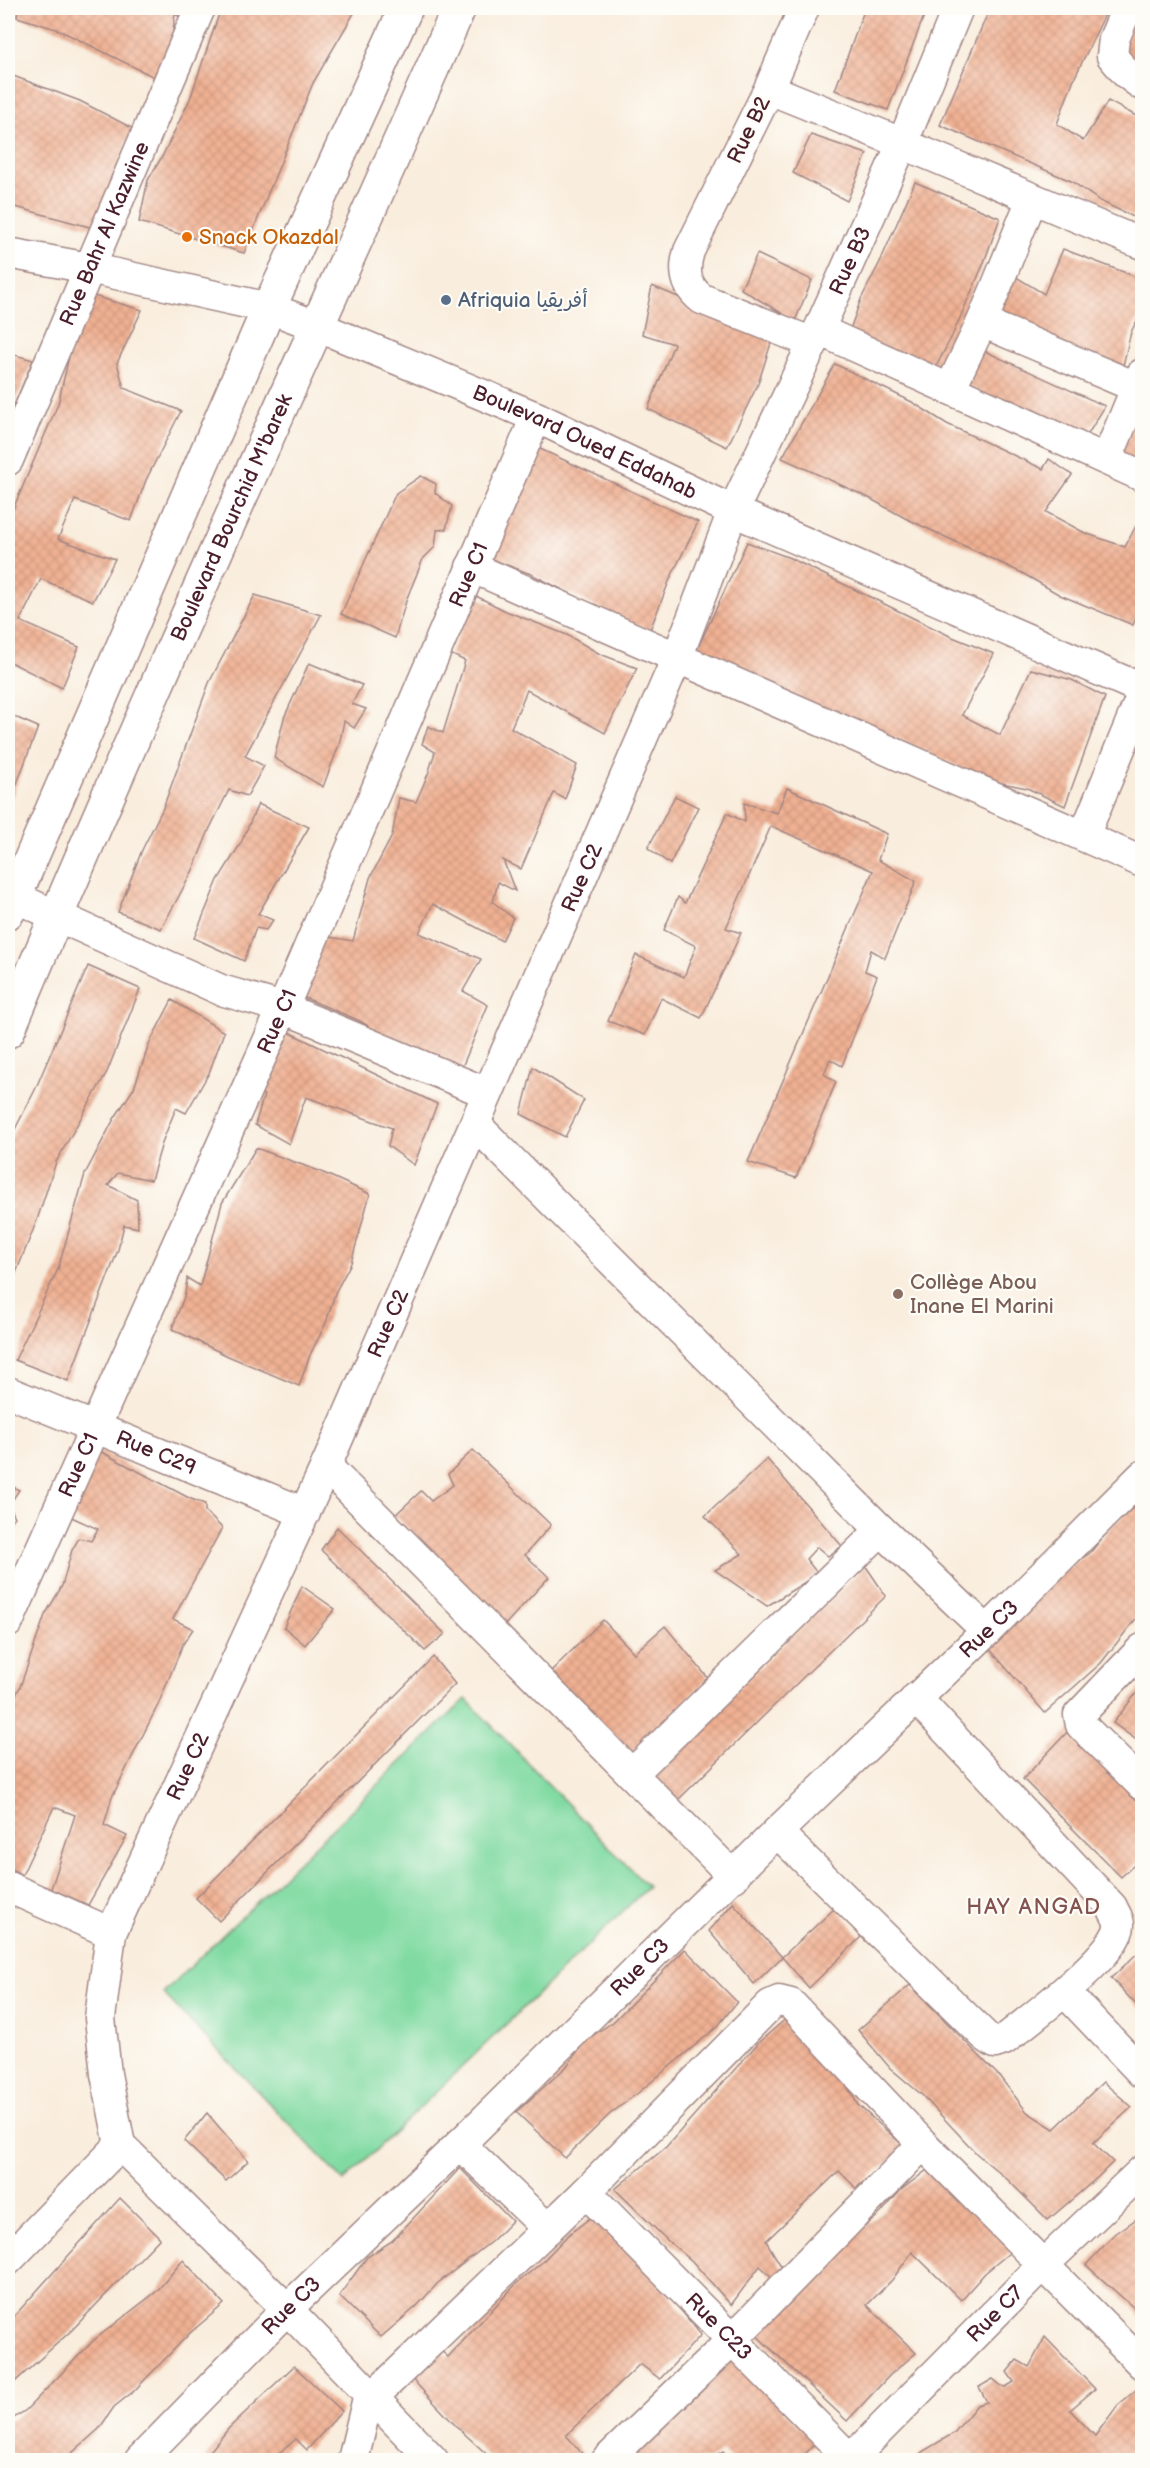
<svg xmlns="http://www.w3.org/2000/svg" width="1150" height="2468" font-family="'Balsamiq Sans','Playpen Sans Arabic',sans-serif">
<style>
.green{fill:#80daa1;stroke:#657c66;stroke-width:1.5}
.building{fill:url(#building-cross-hatch)}
.lines{fill:none;stroke-linecap:round;stroke-linejoin:round}
.minor-casing{stroke:#a28684;stroke-width:33}
.major-casing{stroke:#a28684;stroke-width:36}
.minor{stroke:#fff;stroke-width:30}
.major{stroke:#fff;stroke-width:33}
.food-dot{fill:#e8710a;stroke:#fdfcf7;stroke-width:2}
.service-dot{fill:#5c6f8a;stroke:#fdfcf7;stroke-width:2}
.education-dot{fill:#8d6e63;stroke:#fdfcf7;stroke-width:2}
.labels{text-anchor:middle;dominant-baseline:central;stroke-width:4.5;stroke-linejoin:round;paint-order:stroke}
.street-label{font-size:21px;fill:#4a1f2b;stroke:#fdfcf7}
.food-label{font-size:21px;fill:#c56008;stroke:#fdfcf7;text-anchor:start}
.service-label{font-size:21px;fill:#4e5e75;stroke:#fdfcf7;text-anchor:start}
.education-label{font-size:21px;fill:#785e54;stroke:#fdfcf7;text-anchor:start}
.neighbourhood-label{font-size:22px;letter-spacing:1.5px;fill:#84524f;stroke:#fdfcf7}
</style>
<defs>
<pattern id="building-cross-hatch" width="8" height="8" patternUnits="userSpaceOnUse" patternTransform="scale(1.5)"><rect width="8" height="8" fill="#f0b193"/><path d="M0 0l8 8M0 8l8-8" fill="none" stroke="#cf987f"/></pattern>
</defs>
<rect width="100%" height="100%" fill="#fdfcf7"/>
<filter id="ink" filterUnits="userSpaceOnUse"><feTurbulence type="fractalNoise" baseFrequency=".0167" numOctaves="2"/><feDisplacementMap in="SourceGraphic" scale="12" xChannelSelector="R" yChannelSelector="G"/><feConvolveMatrix kernelMatrix="1 2 1 2 8 2 1 2 1" color-interpolation-filters="sRGB"/></filter>
<filter id="wash" filterUnits="userSpaceOnUse"><feTurbulence type="fractalNoise" baseFrequency=".008" numOctaves="4" result="noise"/><feDisplacementMap in="SourceGraphic" scale="24" xChannelSelector="R" yChannelSelector="G"/><feGaussianBlur stdDeviation="1.35" result="paint"/><feColorMatrix in="noise" values="0 0 0 0 0 0 0 0 0 0 0 0 0 0 0 0 0 1.4 0 .05"/><feComposite in="paint" operator="in"/></filter>
<g filter="url(#wash)">
<rect width="100%" height="100%" fill="#f9eddd"/>
<!-- green -->
<polygon class="green" points="466,1699 648,1887 344,2181 163,1993"/>
<g id="blocks">
<!-- building -->
<g class="building">
<polygon points="18,8 109,8 122,14 125,8 195,8 187,21 175,14 172,38 156,78 59,30 17,17"/>
<polygon points="221,8 357,8 313,83 244,253 139,222 148,180 163,155 190,99"/>
<polygon points="865,8 927,8 888,110 835,90"/>
<polygon points="990,8 1108,8 1073,81 1057,124 1083,141 1108,101 1142,119 1142,221 1100,201 1071,181 940,125"/>
<polygon points="1139,8 1142,8 1142,66 1121,55"/>
<polygon points="8,74 80,101 132,128 97,229 8,205"/>
<polygon points="811,135 867,154 847,201 793,173"/>
<polygon points="915,182 1000,218 983,265 952,336 930,378 848,335 861,299 880,262"/>
<polygon points="1063,249 1142,279 1142,311 1131,332 1121,374 993,318 1013,275 1044,294"/>
<polygon points="757,254 812,280 795,321 741,289"/>
<polygon points="652,286 773,337 758,384 727,447 648,409 674,344 642,334"/>
<polygon points="94,296 142,310 117,363 124,388 181,411 146,480 131,521 75,500 58,539 115,559 93,601 41,579 20,621 79,647 62,688 8,661 8,521 58,404 72,344"/>
<polygon points="980,349 1105,406 1082,444 964,384"/>
<polygon points="8,353 33,360 8,420"/>
<polygon points="835,364 912,402 947,424 1043,469 1049,459 1072,475 1046,512 1085,533 1125,547 1142,514 1142,604 1133,625 1060,595 1022,573 905,518 869,498 782,458"/>
<polygon points="1142,404 1142,472 1118,460"/>
<polygon points="538,448 698,522 670,579 650,630 611,614 531,574 491,559"/>
<polygon points="421,476 436,484 435,493 452,506 446,529 437,530 435,547 423,559 407,598 395,638 341,614 396,493"/>
<polygon points="747,542 790,558 950,636 994,654 962,715 1000,735 1031,669 1072,680 1105,697 1065,806 1027,788 986,780 905,741 865,728 697,650"/>
<polygon points="255,595 321,615 245,756 264,766 247,796 229,790 209,830 193,870 161,929 118,912 142,850 163,808 209,683"/>
<polygon points="476,596 506,611 567,635 600,654 637,668 605,733 527,690 511,728 577,765 565,799 554,793 521,869 503,860 515,891 498,882 493,902 513,918 502,941 433,904 419,933 481,959 463,991 488,1005 460,1072 392,1041 360,1021 298,995 324,936 353,941 370,878 392,836 399,798 416,802 428,774 435,752 422,744 428,726 443,733 465,661 450,654"/>
<polygon points="309,663 362,685 352,704 366,709 354,728 344,721 339,745 323,787 274,758 284,718"/>
<polygon points="8,714 38,727 8,808"/>
<polygon points="787,788 887,834 878,860 916,881 885,958 871,950 865,971 877,976 842,1066 830,1059 824,1074 836,1082 796,1178 748,1162 873,871 771,826 726,928 741,933 701,1018 661,998 645,1035 608,1021 636,955 684,977 696,946 664,930 678,897 685,903 727,813 745,822 744,803 777,813"/>
<polygon points="675,796 698,807 670,864 648,848"/>
<polygon points="258,804 309,827 258,914 273,920 266,930 256,928 244,961 194,938 218,880 241,843"/>
<polygon points="88,966 140,989 107,1072 56,1162 37,1220 8,1293 8,1143 35,1090"/>
<polygon points="172,1000 224,1032 209,1073 186,1113 176,1108 163,1140 151,1180 118,1173 108,1185 137,1200 138,1228 124,1225 118,1250 68,1381 15,1360 58,1269 85,1174 114,1119 134,1088 150,1042"/>
<polygon points="280,1028 437,1104 414,1165 388,1146 392,1128 306,1097 289,1144 255,1125 264,1095 252,1089"/>
<polygon points="533,1067 584,1100 565,1137 521,1114"/>
<polygon points="256,1148 319,1171 370,1194 351,1263 335,1293 326,1323 310,1355 299,1386 228,1356 172,1329 185,1294 187,1278 200,1286 222,1203"/>
<polygon points="94,1448 191,1499 205,1504 205,1511 222,1528 173,1619 193,1629 183,1644 158,1705 112,1797 104,1825 127,1836 88,1905 51,1889 75,1815 54,1807 22,1875 8,1867 8,1710 20,1687 45,1615 62,1586 72,1550 79,1538 91,1541 98,1529 67,1515"/>
<polygon points="473,1450 551,1525 525,1555 549,1577 502,1628 395,1515 421,1491 431,1501 453,1485 448,1474"/>
<polygon points="767,1459 842,1546 828,1556 817,1547 806,1559 818,1574 767,1606 715,1570 742,1554 705,1516"/>
<polygon points="8,1484 19,1490 9,1505 15,1517 8,1526"/>
<polygon points="1138,1504 1142,1508 1142,1611 1101,1663 1045,1713 988,1647 1059,1574 1090,1553 1112,1526"/>
<polygon points="337,1527 445,1634 425,1651 321,1550"/>
<polygon points="865,1565 886,1596 678,1800 651,1773"/>
<polygon points="302,1586 335,1609 305,1645 284,1627"/>
<polygon points="603,1620 634,1653 665,1626 708,1678 630,1756 547,1675"/>
<polygon points="433,1657 455,1684 219,1921 196,1898"/>
<polygon points="1142,1686 1142,1744 1113,1723"/>
<polygon points="1071,1728 1142,1799 1142,1858 1121,1877 1023,1779"/>
<polygon points="733,1903 782,1957 836,1907 861,1937 809,1988 782,1957 754,1984 709,1931"/>
<polygon points="685,1949 737,2002 717,2027 638,2093 610,2114 565,2158 516,2112 566,2067 586,2040 613,2022"/>
<polygon points="1142,1949 1142,2011 1111,1978"/>
<polygon points="910,1985 1000,2077 1027,2112 1054,2129 1103,2082 1132,2107 1093,2143 1113,2162 1098,2177 1048,2220 1008,2180 977,2154 922,2095 890,2068 858,2030"/>
<polygon points="788,2017 837,2069 858,2105 905,2147 856,2188 839,2171 766,2241 784,2271 776,2281 760,2266 731,2305 692,2261 667,2240 615,2189 666,2147 759,2042"/>
<polygon points="207,2113 248,2161 226,2181 184,2141"/>
<polygon points="931,2167 1014,2249 985,2273 961,2300 912,2252 892,2280 867,2305 916,2353 890,2375 847,2421 753,2332 851,2238 880,2214 901,2190"/>
<polygon points="460,2168 512,2221 492,2241 438,2283 416,2307 381,2337 339,2296 367,2257 392,2241"/>
<polygon points="120,2198 160,2238 72,2330 8,2388 8,2323"/>
<polygon points="594,2215 659,2283 701,2335 660,2379 640,2364 566,2435 585,2457 580,2460 493,2460 456,2426 412,2379 439,2349 448,2357 516,2284 541,2263 568,2235"/>
<polygon points="1142,2215 1142,2321 1135,2309 1086,2265 1115,2234"/>
<polygon points="183,2260 224,2304 190,2333 134,2391 114,2407 99,2429 64,2460 15,2460 8,2453 8,2422 26,2410 94,2340 157,2291"/>
<polygon points="1045,2337 1095,2389 1070,2410 1095,2436 1118,2405 1142,2385 1142,2460 1120,2460 1117,2458 1115,2460 915,2460 922,2452 954,2433 977,2405 987,2402 979,2387 993,2379 1004,2388 1014,2382 1007,2372 1017,2360 1029,2367"/>
<polygon points="729,2358 816,2442 800,2460 732,2460 723,2451 708,2460 624,2460"/>
<polygon points="294,2366 342,2411 307,2450 296,2439 272,2460 203,2460 229,2428"/>
</g>
</g>
</g>
<g filter="url(#ink)">
<use href="#blocks" fill-opacity="0" stroke="#a28684" stroke-width="1.5"/>
<g class="lines">
<defs>
<g id="minor">
<path d="M804,8l-35,81 -80,162c-6,20 -4,35 13,48l111,44"/>
<polyline points="1127,8 1114,39 1112,56 1126,73 1142,85"/>
<path d="M769,89c126,50 249,104 373,155"/>
<path id="s1" d="M8,253l81,15 180,40 48,18 219,91 197,94 409,178"/>
<polyline points="982,322 1136,387"/>
<polyline points="819,330 1142,476"/>
<polyline points="950,389 982,322 1032,199"/>
<polyline points="1107,459 1142,374"/>
<path id="s2" d="M8,460l192,-452"/>
<polyline points="471,567 1142,862"/>
<polyline points="1084,836 1142,695"/>
<polyline points="8,894 221,990 283,1008 487,1093"/>
<polyline points="475,1124 881,1530 987,1631"/>
<path id="s3" d="M8,1392l297,121"/>
<polyline points="326,1466 734,1877"/>
<path id="s4" d="M8,1622l275,-614 253,-591"/>
<polyline points="1142,1649 1079,1715 1081,1725 1142,1785"/>
<polyline points="632,1774 881,1530"/>
<path d="M777,1832l209,205 9,6 9,-3c22,-18 118,-89 115,-116 0,-5 -5,-12 -7,-17l-196,-209"/>
<polyline points="8,1887 111,1933"/>
<polyline points="1065,1992 1142,2073"/>
<polyline points="460,2144 548,2229"/>
<path id="s5" d="M120,2145l-14,-71 -6,-56 11,-85 215,-467 351,-808 56,-147 80,-168 90,-201 55,-134"/>
<polyline points="120,2145 287,2309 433,2460"/>
<path id="s6" d="M586,2192l265,268"/>
<polyline points="8,2260 120,2145"/>
<polyline points="373,2397 586,2192 770,2005 779,2001 791,2004 923,2144 1142,2364"/>
<path id="s7" d="M140,2460l147,-151 173,-165 317,-312 210,-201 155,-155"/>
<polyline points="353,2460 369,2394"/>
<polyline points="607,2460 731,2341 923,2144"/>
<path id="s8" d="M850,2460l194,-196 98,-93"/>
</g>
<g id="major">
<polyline points="8,912 269,308 406,8"/>
<path id="s9" d="M8,1031c143,-344 301,-682 451,-1023"/>
</g>
</defs>
<!-- minor casing -->
<use href="#minor" class="minor-casing"/>
<!-- major casing -->
<use href="#major" class="major-casing"/>
<!-- minor -->
<use href="#minor" class="minor"/>
<!-- major -->
<use href="#major" class="major"/>
</g>
</g>
<!-- markers -->
<circle class="food-dot" cx="187" cy="237" r="6"/>
<circle class="service-dot" cx="446" cy="300" r="6"/>
<circle class="education-dot" cx="898" cy="1294" r="6"/>
<g class="labels">
<!-- street labels -->
<g class="street-label">
<text transform="translate(749 130) rotate(-64)">Rue B2</text>
<text stroke="none"><textPath href="#s2" startOffset="246">Rue Bahr Al Kazwine</textPath></text>
<text stroke="none"><textPath href="#s5" startOffset="2043">Rue B3</textPath></text>
<text stroke="none"><textPath href="#s1" startOffset="610">Boulevard Oued Eddahab</textPath></text>
<text stroke="none"><textPath href="#s9" startOffset="560">Boulevard Bourchid M'barek</textPath></text>
<text stroke="none"><textPath href="#s4" startOffset="1144">Rue C1</textPath></text>
<text stroke="none"><textPath href="#s5" startOffset="1370">Rue C2</textPath></text>
<text stroke="none"><textPath href="#s4" startOffset="658">Rue C1</textPath></text>
<text stroke="none"><textPath href="#s5" startOffset="884">Rue C2</textPath></text>
<text stroke="none"><textPath href="#s3" startOffset="160">Rue C29</textPath></text>
<text stroke="none"><textPath href="#s4" startOffset="172">Rue C1</textPath></text>
<text stroke="none"><textPath href="#s7" startOffset="1188">Rue C3</textPath></text>
<text stroke="none"><textPath href="#s5" startOffset="398">Rue C2</textPath></text>
<text stroke="none"><textPath href="#s7" startOffset="702">Rue C3</textPath></text>
<text stroke="none"><textPath href="#s7" startOffset="216">Rue C3</textPath></text>
<text stroke="none"><textPath href="#s8" startOffset="206">Rue C7</textPath></text>
<text stroke="none"><textPath href="#s6" startOffset="189">Rue C23</textPath></text>
</g>
<!-- food labels -->
<g class="food-label">
<text x="199" y="237">Snack Okazdal</text>
</g>
<!-- service labels -->
<g class="service-label">
<text x="458" y="300">Afriquia أفريقيا</text>
</g>
<!-- education labels -->
<g class="education-label">
<text x="910" y="1282">Collège Abou<tspan x="910" dy="24">Inane El Marini</tspan></text>
</g>
<!-- neighbourhood labels -->
<g class="neighbourhood-label">
<text x="1034" y="1907">HAY ANGAD</text>
</g>
</g>
<!-- margin -->
<rect width="1150" height="2468" fill="none" stroke="#fdfcf7" stroke-width="30"/>
</svg>
